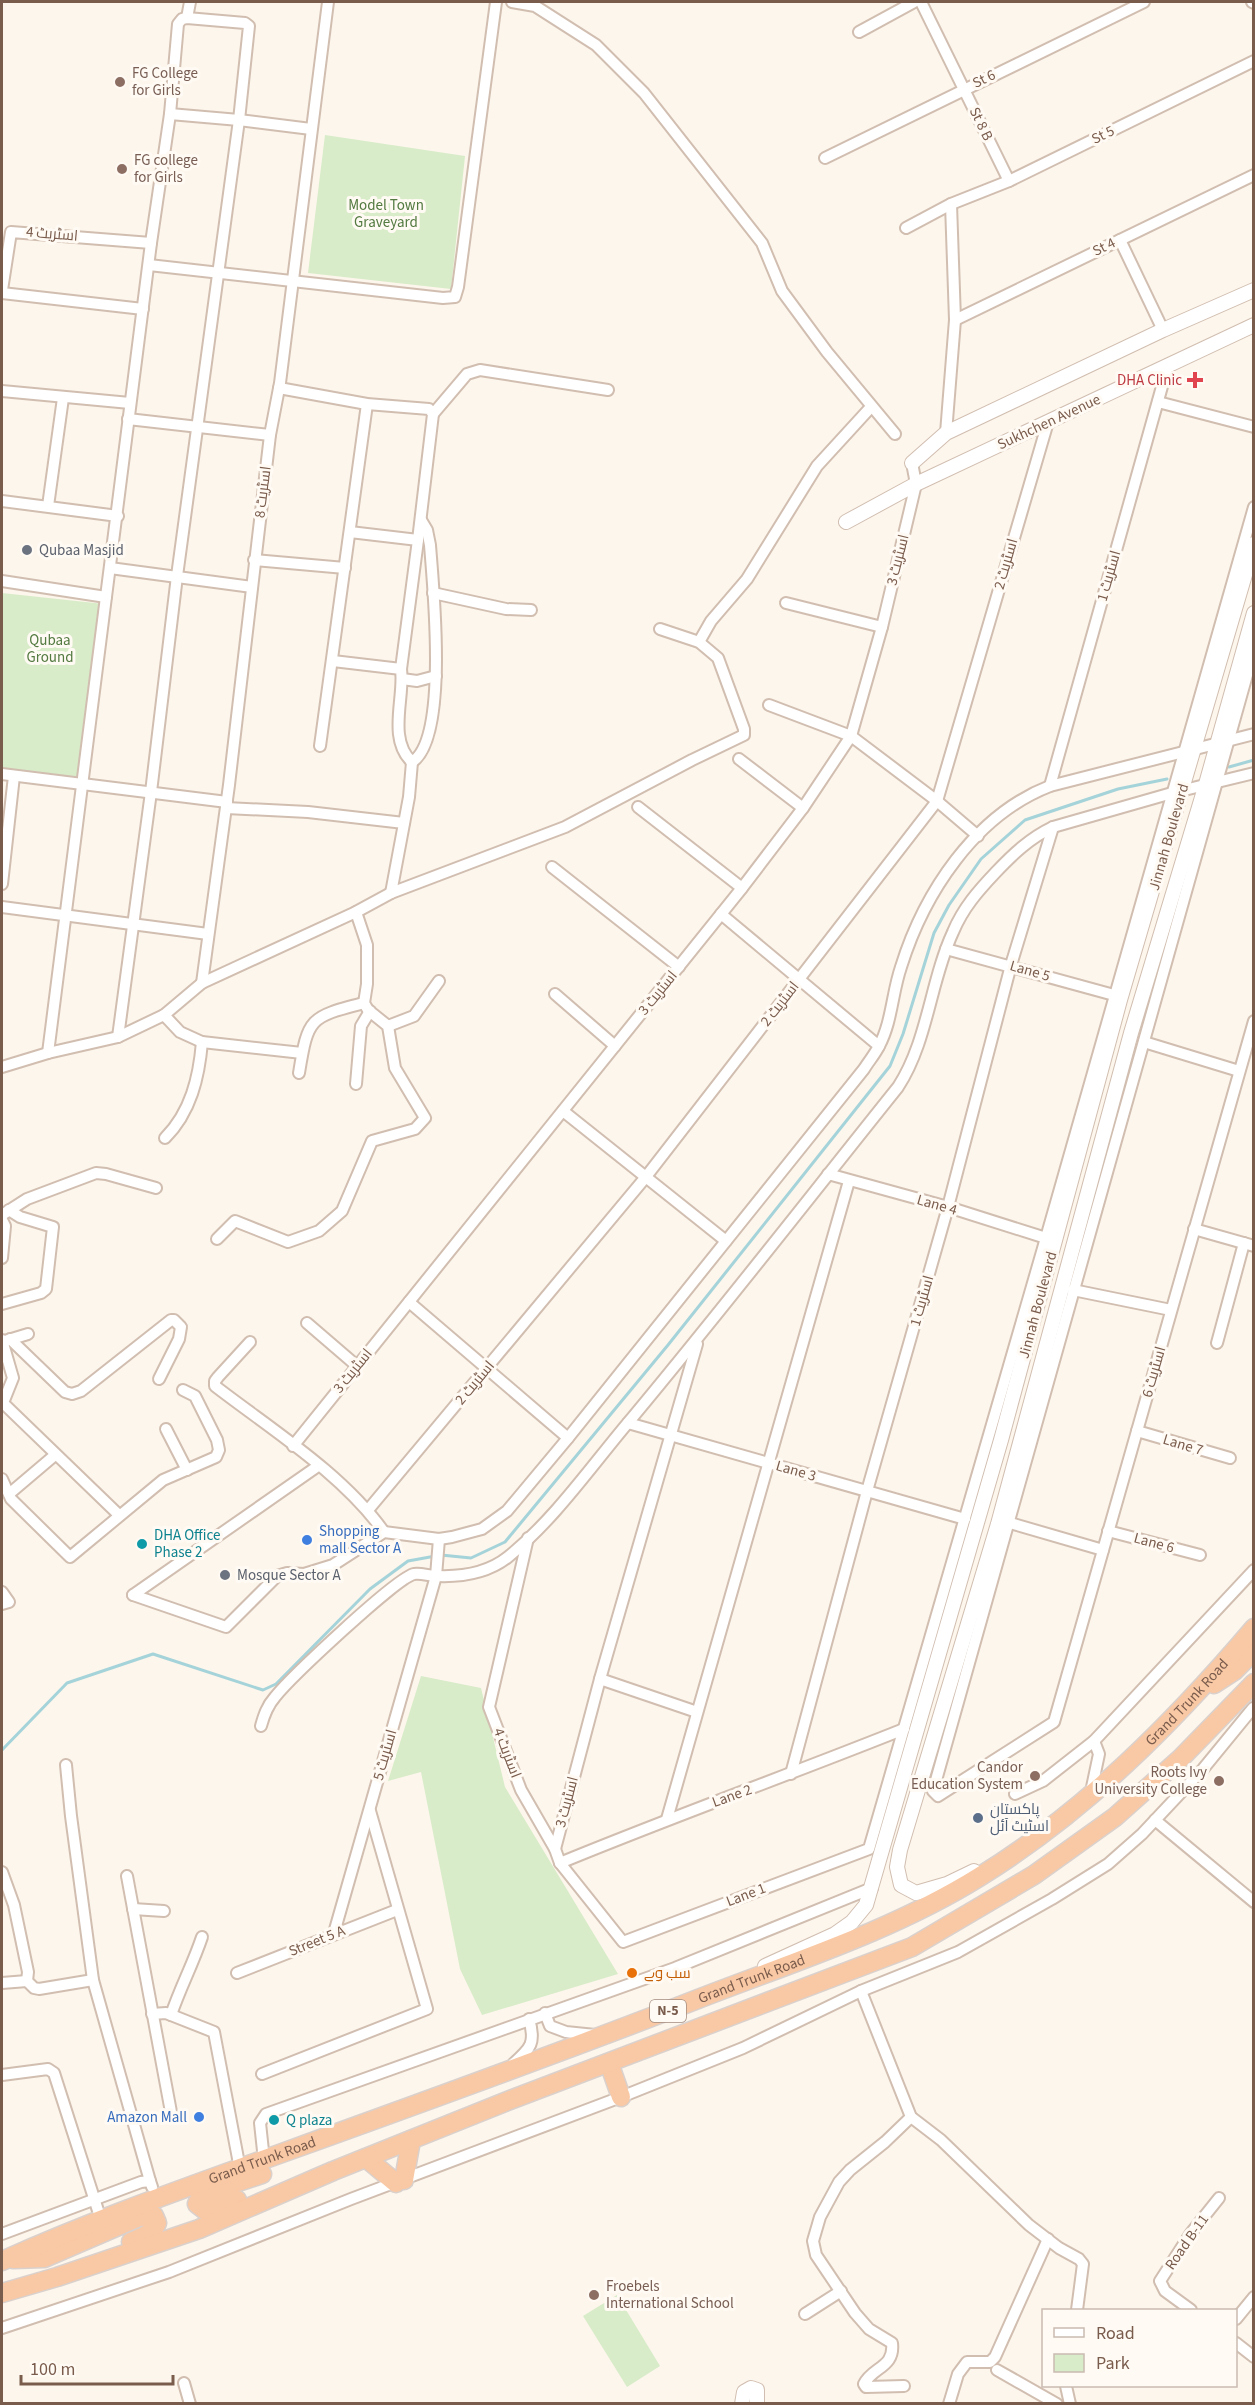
<svg xmlns="http://www.w3.org/2000/svg" width="1255" height="2405" font-family="'Source Sans 3',Cairo,sans-serif">
<style>
.green{fill:#d8ecc9}
.lines{fill:none;stroke-linecap:round;stroke-linejoin:round}
.stream{stroke:#a5d3da;stroke-width:3}
.minor-casing{stroke:#d1beb0;stroke-width:14}
.tertiary-casing{stroke:#d1beb0;stroke-width:16}
.trunk-casing{stroke:#dad1cd;stroke-width:21}
.minor{stroke:#fff;stroke-width:10}
.tertiary{stroke:#fff;stroke-width:14}
.trunk{stroke:#f9c8a4;stroke-width:18}
.education-dot{fill:#8d6e63;stroke:#fffaf3;stroke-width:2}
.health-dot{fill:#e0444e;stroke:#fffaf3;stroke-width:2}
.worship-dot{fill:#6b7280;stroke:#fffaf3;stroke-width:2}
.shop-dot{fill:#3f7fe0;stroke:#fffaf3;stroke-width:2}
.culture-dot{fill:#0f9aa8;stroke:#fffaf3;stroke-width:2}
.service-dot{fill:#5c6f8a;stroke:#fffaf3;stroke-width:2}
.food-dot{fill:#e8710a;stroke:#fffaf3;stroke-width:2}
.labels{text-anchor:middle;dominant-baseline:central;stroke-width:6;stroke-linejoin:round;paint-order:stroke}
.shield{fill:#fffaf3;stroke:#a28b7f;stroke-width:1.5}
.shield-label{font-size:14px;font-weight:bold;fill:#7a5c4d}
.education-label{font-size:15px;fill:#785e54;stroke:#fffaf3;text-anchor:start}
.street-label{font-size:15px;fill:#7a5c4d;stroke:#fffaf3}
.park-label{font-size:15px;fill:#537a41;stroke:#fffaf3}
.health-label{font-size:15px;fill:#be3a42;stroke:#fffaf3;text-anchor:end}
.worship-label{font-size:15px;fill:#5b616d;stroke:#fffaf3;text-anchor:start}
.shop-label{font-size:15px;fill:#366cbe;stroke:#fffaf3;text-anchor:start}
.culture-label{font-size:15px;fill:#0d838f;stroke:#fffaf3;text-anchor:start}
.service-label{font-size:15px;fill:#4e5e75;stroke:#fffaf3;text-anchor:start}
.food-label{font-size:15px;fill:#c56008;stroke:#fffaf3;text-anchor:start}
</style>
<rect width="100%" height="100%" fill="#fdf6ec"/>
<!-- green -->
<g class="green">
<polygon points="325,135 465,156 451,289 308,273"/>
<polygon points="2,593 104,604 85,780 2,771"/>
<polygon points="421,1676 481,1688 505,1787 618,1974 482,2015 460,1969 421,1772 388,1781"/>
<polygon points="617,2295 660,2366 627,2387 583,2316"/>
</g>
<g class="lines">
<!-- stream -->
<g class="stream">
<polyline points="1229,767 1254,760"/>
<polyline points="2,1750 67,1683 153,1654 263,1690 276,1684 370,1589 408,1561 441,1555 471,1558 505,1542 668,1345 890,1066 903,1034 934,933 949,905 981,859 1025,820 1118,789 1167,779"/>
</g>
<defs>
<g id="minor">
<polyline points="512,2 535,6 596,45 644,93 762,243 782,291 827,352 895,434"/>
<polyline points="921,2 1009,181"/>
<polyline points="1252,2 1254,3"/>
<polyline points="187,18 190,2"/>
<polyline points="859,32 914,2"/>
<polyline points="170,114 239,120 311,129"/>
<polyline points="825,158 1144,2"/>
<polyline points="906,228 951,204 1009,181 1254,61"/>
<polyline points="1120,240 1163,330"/>
<polyline points="149,265 443,298 455,297 458,287 496,2"/>
<polyline points="2,290 11,232 151,243"/>
<polyline points="2,293 143,309"/>
<polyline points="955,320 1254,175"/>
<polyline points="279,388 367,404 429,409 433,414 418,540"/>
<polyline points="2,391 130,403"/>
<polyline points="1158,402 1254,427"/>
<polyline points="433,414 467,374 480,370 608,390"/>
<polyline points="128,419 270,435"/>
<polyline points="946,433 955,320 951,204"/>
<polyline points="2,501 118,516"/>
<polyline points="48,506 63,398"/>
<polyline points="254,560 345,568"/>
<polyline points="110,568 252,587"/>
<polyline points="2,581 106,597"/>
<polyline points="433,593 506,609 531,610"/>
<polyline points="786,603 882,627"/>
<polyline points="699,642 711,621 747,579 817,466 871,407"/>
<polyline points="1254,650 933,1791 938,1796 1054,1722 1254,1021"/>
<polyline points="333,661 401,669 418,540 350,532"/>
<path d="M401,669c4,28 -14,70 11,93 37,-23 21,-176 18,-217l-3,-15 -6,-10"/>
<polyline points="402,679 417,681 436,676"/>
<polyline points="769,705 851,736 937,801 978,836"/>
<polyline points="320,746 367,404"/>
<polyline points="739,759 803,808"/>
<polyline points="2,774 227,802"/>
<polyline points="1050,786 1168,365"/>
<polyline points="638,807 742,888"/>
<polyline points="226,808 308,812 404,823"/>
<polyline points="552,867 679,967"/>
<polyline points="2,884 14,776"/>
<polyline points="391,893 409,797 412,762"/>
<polyline points="2,907 208,934"/>
<polyline points="721,914 879,1046"/>
<polyline points="946,949 1114,995"/>
<polyline points="202,983 229,785 270,435 280,383 328,2"/>
<polyline points="555,994 615,1046"/>
<polyline points="164,1015 180,1032 202,1042 302,1053"/>
<polyline points="388,1026 414,1016 439,981"/>
<polyline points="1144,1042 1239,1071"/>
<polyline points="48,1053 151,243 170,114 178,24 182,19 187,18 245,23 249,26 239,120 177,576 151,792 118,1037"/>
<polyline points="2,1067 48,1053 118,1037 164,1015 202,983 356,912 391,893 565,827 692,760 744,735 744,729 718,658 699,642 660,629"/>
<path d="M299,1073c9,-56 11,-56 65,-70"/>
<polyline points="356,1084 361,1026 370,1011"/>
<polyline points="563,1111 726,1241"/>
<path d="M165,1138c26,-26 34,-61 37,-96"/>
<polyline points="828,1174 948,1207 1046,1238"/>
<polyline points="2,1215 27,1199 96,1173 106,1174 156,1188"/>
<polyline points="2,1220 5,1226 2,1258"/>
<polyline points="1194,1229 1254,1246"/>
<polyline points="217,1239 235,1221 288,1242 319,1231 342,1211 372,1141 415,1129 425,1118 395,1068 388,1026 368,1010 364,1003 367,984 367,945 356,912"/>
<polyline points="1073,1290 1171,1310"/>
<polyline points="409,1302 568,1438"/>
<polyline points="2,1304 41,1293 46,1289 53,1227 20,1217 9,1210"/>
<polyline points="307,1323 357,1366"/>
<polyline points="10,1339 65,1392 72,1394 81,1391 171,1320 174,1320 181,1327 179,1339 159,1379"/>
<polyline points="2,1340 13,1378 3,1403 119,1515"/>
<polyline points="5,1341 28,1334"/>
<path d="M250,1342l-32,35 -3,4v5c57,44 128,88 169,146"/>
<polyline points="1217,1343 1244,1243"/>
<polyline points="628,1423 965,1519"/>
<polyline points="166,1429 187,1470"/>
<polyline points="1137,1431 1230,1458"/>
<polyline points="293,1446 742,888 803,808 851,736 882,627 916,484 912,463"/>
<polyline points="2,1479 11,1499 70,1557 163,1480 216,1457 219,1450 217,1440 195,1396 183,1390"/>
<polyline points="9,1494 55,1455"/>
<polyline points="368,1510 645,1178 937,801 1048,422"/>
<polyline points="1010,1523 1103,1550"/>
<polyline points="1108,1531 1200,1555"/>
<polyline points="528,1538 489,1707 521,1790 555,1849 560,1863 623,1942 869,1849 1046,1238 1254,507"/>
<polyline points="2,1592 9,1602 2,1604"/>
<path d="M133,1595l93,32 51,-51 10,-3 17,1 29,-9 51,-33 55,7 13,-2 30,-8 25,-18 61,-73 296,-369c5,-8 11,-15 15,-23 13,-24 13,-53 22,-79 23,-74 74,-152 149,-181l204,-52"/>
<polyline points="133,1595 318,1466"/>
<polyline points="600,1679 697,1712"/>
<path d="M261,1726c3,-11 6,-20 14,-29 15,-19 121,-119 139,-123 8,-1 15,2 23,2 25,1 51,-3 71,-19 48,-39 84,-92 124,-139 90,-108 177,-220 266,-331 30,-46 32,-105 55,-155 10,-24 25,-41 43,-60 17,-18 34,-34 57,-45l119,-34 82,-20"/>
<polyline points="66,1765 71,1816 93,1980 150,2181"/>
<polyline points="791,1774 867,1491 948,1207 1011,965 1053,827"/>
<polyline points="1091,1792 1099,1754 1094,1741"/>
<polyline points="1015,1794 1043,1781 1094,1741 1254,1570"/>
<polyline points="667,1819 849,1181"/>
<polyline points="1155,1820 1254,1902"/>
<polyline points="555,1849 600,1679 697,1344"/>
<path d="M560,1863c114,-47 229,-88 344,-134"/>
<polyline points="2,1872 14,1905 28,1972 27,1981 34,1988 39,1989 93,1980"/>
<polyline points="127,1876 171,2112"/>
<polyline points="133,1909 164,1911"/>
<polyline points="334,1933 436,1576 439,1539"/>
<polyline points="237,1973 397,1910"/>
<polyline points="2,1983 27,1981"/>
<polyline points="861,1991 911,2117 941,2140 1029,2225 1059,2248 1079,2259 1083,2264 1077,2310"/>
<polyline points="545,2013 550,2026 566,2032 595,2035"/>
<polyline points="152,2014 166,2013 214,2032 240,2169"/>
<path d="M171,2015c9,-27 22,-51 31,-78"/>
<path d="M513,2064c18,-16 23,-21 16,-45"/>
<polyline points="262,2074 427,2009 370,1811"/>
<polyline points="2,2075 48,2069 54,2073 101,2220"/>
<polyline points="264,2160 260,2123 266,2114 675,1968 872,1888"/>
<polyline points="2,2234 141,2182 150,2181 152,2187"/>
<polyline points="1191,2310 1165,2291 1160,2281 1191,2233 1219,2198"/>
<polyline points="805,2314 841,2291"/>
<polyline points="1236,2319 1254,2297"/>
<polyline points="2,2328 169,2272 351,2199 621,2097 743,2048 861,1991 958,1952 1052,1899 1108,1864 1142,1834 1203,1769 1253,1708"/>
<polyline points="1236,2343 1254,2357"/>
<polyline points="997,2370 1057,2404"/>
<polyline points="184,2383 190,2404"/>
<path d="M904,2386l-38,1 -2,-3c8,-17 31,-16 28,-41l-23,-14 -14,-16 -39,-58 -3,-14 7,-24 19,-35 11,-12 35,-28 26,-25"/>
<polyline points="1066,2386 1070,2404"/>
<polyline points="949,2404 958,2374 967,2362 990,2362 995,2357 1048,2239"/>
</g>
<g id="tertiary">
<polyline points="912,463 946,433 1163,330 1254,290"/>
<polyline points="846,522 916,484 1254,325"/>
<polyline points="974,1871 947,1884 916,1893 901,1885 897,1867 900,1850 998,1524 1131,1033 1206,784 1254,613"/>
<polyline points="765,1966 835,1934 852,1922 866,1905 1001,1440 1120,1000 1254,544"/>
<polyline points="742,2404 744,2392 751,2388 757,2390 757,2404"/>
</g>
<g id="trunk">
<polyline points="1214,1684 1234,1671 1254,1651"/>
<polyline points="609,2063 621,2097"/>
<polyline points="366,2158 396,2183"/>
<polyline points="404,2180 411,2140"/>
<polyline points="237,2200 206,2211 197,2204 202,2194 262,2174"/>
<path d="M13,2259l31,-1 95,-41 15,-1 3,7c-4,11 -15,14 -26,19"/>
<path id="s1" d="M2,2261c91,-41 186,-74 280,-108 139,-50 278,-100 416,-154 95,-37 194,-68 281,-122 107,-66 194,-154 275,-249"/>
<polyline points="2,2293 57,2277 199,2229 333,2171 510,2100 912,1947 1034,1875 1115,1817 1181,1758 1254,1683"/>
</g>
</defs>
<!-- minor casing -->
<use href="#minor" class="minor-casing"/>
<!-- tertiary casing -->
<use href="#tertiary" class="tertiary-casing"/>
<!-- trunk casing -->
<use href="#trunk" class="trunk-casing"/>
<!-- minor -->
<use href="#minor" class="minor"/>
<!-- tertiary -->
<use href="#tertiary" class="tertiary"/>
<!-- trunk -->
<use href="#trunk" class="trunk"/>
</g>
<!-- markers -->
<g class="education-dot">
<circle cx="120" cy="82" r="6"/>
<circle cx="122" cy="169" r="6"/>
<circle cx="1035" cy="1776" r="6"/>
<circle cx="1219" cy="1781" r="6"/>
<circle cx="594" cy="2295" r="6"/>
</g>
<path class="health-dot" d="M1192 371h6v6h6v6h-6v6h-6v-6h-6v-6h6z"/>
<g class="worship-dot">
<circle cx="27" cy="550" r="6"/>
<circle cx="225" cy="1575" r="6"/>
</g>
<g class="shop-dot">
<circle cx="307" cy="1540" r="6"/>
<circle cx="199" cy="2117" r="6"/>
</g>
<g class="culture-dot">
<circle cx="142" cy="1544" r="6"/>
<circle cx="274" cy="2120" r="6"/>
</g>
<circle class="service-dot" cx="978" cy="1818" r="6"/>
<circle class="food-dot" cx="632" cy="1973" r="6"/>
<g class="labels">
<!-- shield labels -->
<rect class="shield" x="650" y="2000" width="36" height="22" rx="4.5"/>
<g class="shield-label">
<text x="668" y="2011">N-5</text>
</g>
<!-- education labels -->
<g class="education-label">
<text x="132" y="73">FG College<tspan x="132" dy="17">for Girls</tspan></text>
<text x="134" y="160">FG college<tspan x="134" dy="17">for Girls</tspan></text>
<text x="1023" y="1767" text-anchor="end">Candor<tspan x="1023" dy="17">Education System</tspan></text>
<text x="1207" y="1772" text-anchor="end">Roots Ivy<tspan x="1207" dy="17">University College</tspan></text>
<text x="606" y="2286">Froebels<tspan x="606" dy="17">International School</tspan></text>
</g>
<!-- street labels -->
<g class="street-label">
<text transform="translate(984 79) rotate(-26)">St 6</text>
<text transform="translate(981 124) rotate(64)">St 8 B</text>
<text transform="translate(1103 135) rotate(-26)">St 5</text>
<text transform="translate(52 234) rotate(5)">اسٹریٹ 4</text>
<text transform="translate(1104 247) rotate(-26)">St 4</text>
<text transform="translate(1049 422) rotate(-25)">Sukhchen Avenue</text>
<text transform="translate(263 492) rotate(-83)">اسٹریٹ 8</text>
<text transform="translate(898 560) rotate(-76)">اسٹریٹ 3</text>
<text transform="translate(1006 564) rotate(-74)">اسٹریٹ 2</text>
<text transform="translate(1109 576) rotate(-74)">اسٹریٹ 1</text>
<text transform="translate(1169 837) rotate(-74)">Jinnah Boulevard</text>
<text transform="translate(1030 971) rotate(16)">Lane 5</text>
<text transform="translate(658 993) rotate(-51)">اسٹریٹ 3</text>
<text transform="translate(780 1004) rotate(-52)">اسٹریٹ 2</text>
<text transform="translate(937 1205) rotate(16)">Lane 4</text>
<text transform="translate(922 1301) rotate(-74)">اسٹریٹ 1</text>
<text transform="translate(1038 1305) rotate(-75)">Jinnah Boulevard</text>
<text transform="translate(353 1371) rotate(-51)">اسٹریٹ 3</text>
<text transform="translate(1154 1372) rotate(-74)">اسٹریٹ 6</text>
<text transform="translate(475 1383) rotate(-50)">اسٹریٹ 2</text>
<text transform="translate(1183 1445) rotate(17)">Lane 7</text>
<text transform="translate(796 1471) rotate(16)">Lane 3</text>
<text transform="translate(1154 1543) rotate(15)">Lane 6</text>
<text stroke="none"><textPath href="#s1" startOffset="1323">Grand Trunk Road</textPath></text>
<text transform="translate(507 1753) rotate(69)">اسٹریٹ 4</text>
<text transform="translate(385 1755) rotate(-74)">اسٹریٹ 5</text>
<text transform="translate(732 1796) rotate(-20)">Lane 2</text>
<text transform="translate(567 1802) rotate(-75)">اسٹریٹ 3</text>
<text transform="translate(746 1895) rotate(-21)">Lane 1</text>
<text transform="translate(317 1941) rotate(-22)">Street 5 A</text>
<text stroke="none"><textPath href="#s1" startOffset="801">Grand Trunk Road</textPath></text>
<text stroke="none"><textPath href="#s1" startOffset="279">Grand Trunk Road</textPath></text>
<text transform="translate(1187 2242) rotate(-55)">Road B-11</text>
</g>
<!-- park labels -->
<g class="park-label">
<text x="386" y="205">Model Town<tspan x="386" dy="17">Graveyard</tspan></text>
<text x="50" y="640">Qubaa<tspan x="50" dy="17">Ground</tspan></text>
</g>
<!-- health labels -->
<g class="health-label">
<text x="1182" y="380">DHA Clinic</text>
</g>
<!-- worship labels -->
<g class="worship-label">
<text x="39" y="550">Qubaa Masjid</text>
<text x="237" y="1575">Mosque Sector A</text>
</g>
<!-- shop labels -->
<g class="shop-label">
<text x="319" y="1531">Shopping<tspan x="319" dy="17">mall Sector A</tspan></text>
<text x="187" y="2117" text-anchor="end">Amazon Mall</text>
</g>
<!-- culture labels -->
<g class="culture-label">
<text x="154" y="1535">DHA Office<tspan x="154" dy="17">Phase 2</tspan></text>
<text x="286" y="2120">Q plaza</text>
</g>
<!-- service labels -->
<g class="service-label">
<text x="990" y="1809">پاکستان<tspan x="990" dy="17">اسٹیٹ آئل</tspan></text>
</g>
<!-- food labels -->
<g class="food-label">
<text x="644" y="1973">سب وے</text>
</g>
</g>
<!-- border -->
<rect width="1255" height="2405" fill="none" stroke="#7a5c4d" stroke-width="6"/>
<!-- legend -->
<rect x="1042" y="2309" width="195" height="78" fill="#fffaf3" stroke="#cabbb1" stroke-width="1.5"/>
<rect x="1054" y="2328" width="30" height="9" fill="#ffffff" stroke="#cabbb1" stroke-width="1.5"/>
<text x="1096" y="2339" font-size="18" fill="#7a5c4d">Road</text>
<rect x="1054" y="2354" width="30" height="18" fill="#d8ecc9" stroke="#cabbb1" stroke-width="1.5"/>
<text x="1096" y="2369" font-size="18" fill="#7a5c4d">Park</text>
<!-- scale -->
<path d="M21 2375v9h152v-9" fill="none" stroke="#7a5c4d" stroke-width="3"/>
<text x="30" y="2375" font-size="18" fill="#7a5c4d" stroke="#fffaf3" stroke-width="4.5" paint-order="stroke">100 m</text>
</svg>
